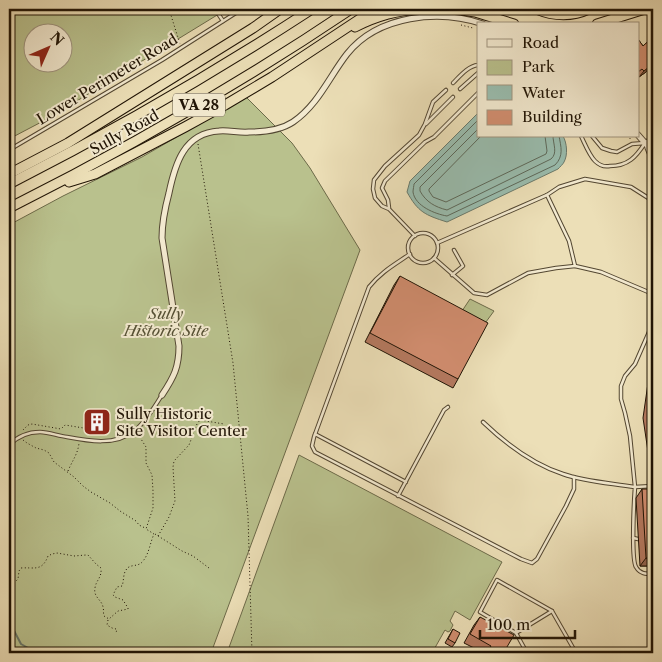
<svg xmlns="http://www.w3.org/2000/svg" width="662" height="662" font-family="'Libre Caslon Text',serif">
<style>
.green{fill:#b9c18d;stroke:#6c6a49;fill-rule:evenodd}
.water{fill:#99bdaf;stroke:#69796b}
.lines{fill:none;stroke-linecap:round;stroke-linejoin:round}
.shore{stroke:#5c685a;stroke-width:1}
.stream{stroke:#69796b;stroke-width:2}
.service-casing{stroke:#534732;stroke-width:4.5}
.minor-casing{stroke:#534732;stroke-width:7}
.motorway-casing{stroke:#201405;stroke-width:11}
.path{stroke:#201405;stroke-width:1;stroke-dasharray:1 2.5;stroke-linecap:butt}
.service{stroke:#f3ead0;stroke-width:2.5}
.minor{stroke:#f3ead0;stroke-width:5}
.motorway{stroke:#ecdfb7;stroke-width:9}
.wall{fill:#b4795f;stroke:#201405}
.shaded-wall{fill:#92634e;stroke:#201405}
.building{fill:#d18d6f;stroke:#201405}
.labels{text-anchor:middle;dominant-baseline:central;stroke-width:4;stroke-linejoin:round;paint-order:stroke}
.shield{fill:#f3ead0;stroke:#5f5442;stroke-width:1}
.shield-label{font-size:14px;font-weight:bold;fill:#201405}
.street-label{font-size:15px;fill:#201405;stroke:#f3ead0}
.park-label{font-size:15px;font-style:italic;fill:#565135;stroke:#f3ead0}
.poi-label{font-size:15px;fill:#201405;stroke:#f3ead0;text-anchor:start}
</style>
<rect width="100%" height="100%" fill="#ecdfb7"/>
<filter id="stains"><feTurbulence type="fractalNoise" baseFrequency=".004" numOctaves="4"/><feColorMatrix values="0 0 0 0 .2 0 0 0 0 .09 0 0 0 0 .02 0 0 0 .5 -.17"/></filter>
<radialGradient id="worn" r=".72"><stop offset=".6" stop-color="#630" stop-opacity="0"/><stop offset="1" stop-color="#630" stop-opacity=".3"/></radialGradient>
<!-- green -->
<g class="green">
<path d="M9,9h218l-178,109 -40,21zM32,32h30v30h-30z"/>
<polygon points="246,97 292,143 310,168 360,250 211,653 9,653 9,225 63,196 142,157"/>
<polygon points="470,299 494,311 483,326 462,311"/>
<polygon points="299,455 502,562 470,620 455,611 450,621 453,625 450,631 448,632 445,630 432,653 227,653"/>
</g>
<!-- water -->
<path class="water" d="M478,113v23h85c4,7 5,19 1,26 0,1 -5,6 -6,7l-111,53c-22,-7 -29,-10 -40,-30l3,-11z"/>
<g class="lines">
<!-- shore -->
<g class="shore">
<path d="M478,120l-64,64c0,1 -1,6 -1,8 2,14 22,22 34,24l108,-51c9,-9 6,-18 4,-29"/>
<path d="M478,129l-58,58v4c6,11 15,16 27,19l104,-51c7,-6 2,-15 2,-23"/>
<polyline points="481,136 429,189 429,191 433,197 446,202 546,154 547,151 545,136"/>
</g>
<!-- stream -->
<polyline class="stream" points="9,621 21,644 37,653"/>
<defs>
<g id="service">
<polyline points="215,9 223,21"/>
<path d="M453,83c7,-7 15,-17 25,-18"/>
<polyline points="460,89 478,73"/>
<polyline points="426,124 453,97"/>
<path d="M581,136c4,8 8,19 14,25 4,4 10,6 15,5 18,0 26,-9 35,-23l-13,1 -15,8 -6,-1 -9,-3 -10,-12"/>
<polyline points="645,143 653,136"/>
<polyline points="9,150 162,60 242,9"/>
<polyline points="547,195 569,241 575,266 601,272 653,294"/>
<polyline points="389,208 388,200 382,188 385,181 425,142 434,137 478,93"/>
<circle cx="423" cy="248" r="15"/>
<polyline points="415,236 389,209 382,206 375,198 373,189 374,180 385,166 419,135 425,124 433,102 446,90"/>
<polyline points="437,243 547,195 559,187 585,179 631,187 653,201"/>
<path d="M410,254c-16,11 -29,18 -41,33l-55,150 -2,9 3,6 206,107 11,4 5,-4 29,-53 8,-17v-12"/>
<polyline points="434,258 474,293 487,295 528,273 556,268 575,266"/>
<polyline points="452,275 463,266 454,250"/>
<polyline points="653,323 635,364 625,376 621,386 621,399 625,413 630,436 635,487 653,486"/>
<path d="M483,422c23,22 49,42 80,52 23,8 48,9 72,13 -1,13 -4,72 1,80 4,7 10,7 17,7"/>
<polyline points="315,434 406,482"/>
<path d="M9,445c8,-8 19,-13 31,-13 9,0 18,4 27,5 21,4 49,9 67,-6 12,-9 20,-24 28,-36"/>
<polyline points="398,496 444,410 448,407"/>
<polyline points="633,538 638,539"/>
<polyline points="516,633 552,611"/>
<polyline points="527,653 516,633 480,612 497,580 552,611 576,653"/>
</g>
<g id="minor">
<polyline points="638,135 653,152"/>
<polyline points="648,148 653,160"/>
<path d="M162,395c12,-18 17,-28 17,-49l-17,-108c0,-15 3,-30 7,-45 6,-29 15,-60 50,-62 10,-1 20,2 30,1 15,0 32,-2 44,-10 25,-17 36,-45 54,-68 31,-39 92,-45 136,-30"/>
</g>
<g id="motorway">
<polyline points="455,9 475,12 514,24"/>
<path d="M536,9c17,7 36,8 53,0"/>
<polyline points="597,24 645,9"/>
<path d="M355,27c21,-11 43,-17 67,-18"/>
<polyline points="9,174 68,143 253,28 280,9"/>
<polyline points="69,182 95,174 185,127 225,105 272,77 375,9"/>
<path d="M9,184c104,-53 205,-111 303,-175"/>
<path d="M9,208c118,-59 232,-125 342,-199"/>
</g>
</defs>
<!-- service casing -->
<use href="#service" class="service-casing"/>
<!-- minor casing -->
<use href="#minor" class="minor-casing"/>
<!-- motorway casing -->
<use href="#motorway" class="motorway-casing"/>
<!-- path -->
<g class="path">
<polyline points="169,9 180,44"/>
<polyline points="461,25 473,28"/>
<polyline points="627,136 629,137 631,140"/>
<polyline points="198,144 233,363 248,516 252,653"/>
<polyline points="23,430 28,425 32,424 61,429 65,425 102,431"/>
<polyline points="23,440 27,443 36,448 44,450 49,453 54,462 74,477 83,486 91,492 110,503 120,511 136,521 139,525 145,528"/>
<path d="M68,471c4,-10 10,-17 11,-28"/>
<polyline points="155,534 182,551 193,556 209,568"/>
<polyline points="158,536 169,517 175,501 173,467 174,461 189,445 197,424 200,420 224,424"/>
<path d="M9,588l9,-9 1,-8 2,-3c13,-1 21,4 27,-12l4,-2 5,-1 17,3 12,-1h2l8,9 5,4c1,10 -5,12 -6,20 -2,9 7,12 8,19 1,3 0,6 1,9l5,3 9,-8 10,-2v-1l-5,-8 -8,-3 -2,-2 4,-8 5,-1c2,-5 1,-12 4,-16 4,-7 12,-2 17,-9 6,-7 7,-18 11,-27l-8,-5 7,-21v-17l-1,-16 -6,-12v-16l-5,-8"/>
<polyline points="108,620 107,625 112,628 116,629 117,631 115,632"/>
</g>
<!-- service -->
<use href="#service" class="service"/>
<!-- minor -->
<use href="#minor" class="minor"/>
<!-- motorway -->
<use href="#motorway" class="motorway"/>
</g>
<!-- wall -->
<g class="wall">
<polygon points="653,37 653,63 650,65 646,72 639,77 638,76 638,39 643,46"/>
<polygon points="400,276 458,379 453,388 365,342 394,285"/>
<polygon points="653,362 653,465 650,465 643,418 650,369"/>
<polygon points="90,413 108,422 106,426 87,423 88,417"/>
<polygon points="642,489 653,566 640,566 636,498"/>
<polygon points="480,617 504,652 505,653 484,653 464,643 474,625"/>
<polygon points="453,629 455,643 452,647 445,643"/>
</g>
<!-- shaded-wall -->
<g class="shaded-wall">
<polygon points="650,66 646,72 639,77 644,71"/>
<polygon points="90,419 108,422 106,426 87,423"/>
<polygon points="646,558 653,558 653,566 640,566"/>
</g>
<!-- building -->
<g class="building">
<polygon points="653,37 653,60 649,64 650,66 644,71 642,69 638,72 638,39 643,46"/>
<polygon points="400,276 488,323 458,379 370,333"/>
<polygon points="653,396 653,416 652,406"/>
<polygon points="90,413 109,416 108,422 90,419"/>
<polygon points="642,489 653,489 653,558 646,558"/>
<polygon points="480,617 514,635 504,652 505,653 487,653 491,646 470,634"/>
<polygon points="453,629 460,633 455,643 448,639"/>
</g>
<!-- icons -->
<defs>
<symbol id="building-square" viewBox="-11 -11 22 22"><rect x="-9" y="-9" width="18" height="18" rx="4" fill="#8f2418" stroke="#f3ead0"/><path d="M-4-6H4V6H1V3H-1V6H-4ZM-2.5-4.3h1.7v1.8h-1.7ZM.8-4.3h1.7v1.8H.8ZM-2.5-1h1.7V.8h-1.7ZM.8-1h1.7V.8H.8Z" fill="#fff"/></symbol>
</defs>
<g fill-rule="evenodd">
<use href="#building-square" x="81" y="406" width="32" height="32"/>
</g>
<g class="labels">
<!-- shield labels -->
<rect class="shield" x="173" y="93.5" width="52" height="23" rx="4"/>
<g class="shield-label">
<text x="199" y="105">VA 28</text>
</g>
<!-- street labels -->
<g class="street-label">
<text transform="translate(107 79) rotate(-31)">Lower Perimeter Road</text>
<text transform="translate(124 132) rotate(-29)">Sully Road</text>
</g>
<!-- park labels -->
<g class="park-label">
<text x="166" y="313">Sully<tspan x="166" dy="17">Historic Site</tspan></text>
</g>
<!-- poi labels -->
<g class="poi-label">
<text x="116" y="413">Sully Historic<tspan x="116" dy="17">Site Visitor Center</tspan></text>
</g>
</g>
<!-- margin -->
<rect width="662" height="662" fill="none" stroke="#ecdfb7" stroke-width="30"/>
<rect x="10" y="10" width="642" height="642" fill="none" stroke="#201405" stroke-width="2.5"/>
<rect x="15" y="15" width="632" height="632" fill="none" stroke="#201405"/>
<!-- legend -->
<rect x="477" y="22" width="162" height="115" fill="#f3ead0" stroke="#9f947f"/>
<rect x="487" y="39" width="25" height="8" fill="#f3ead0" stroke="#9f947f"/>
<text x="522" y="48" font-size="15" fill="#201405">Road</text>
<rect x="487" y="60" width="25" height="15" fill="#b9c18d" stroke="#9f947f"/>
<text x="522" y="72" font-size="15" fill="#201405">Park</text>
<rect x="487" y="85" width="25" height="15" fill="#99bdaf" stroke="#9f947f"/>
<text x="522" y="98" font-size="15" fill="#201405">Water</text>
<rect x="487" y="110" width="25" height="15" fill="#d18d6f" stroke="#9f947f"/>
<text x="522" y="122" font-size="15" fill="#201405">Building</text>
<!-- north arrow -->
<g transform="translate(48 48) rotate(45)"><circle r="24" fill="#f3ead0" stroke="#9f947f"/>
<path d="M0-4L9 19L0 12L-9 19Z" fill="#8f2418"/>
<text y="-8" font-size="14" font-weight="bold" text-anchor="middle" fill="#201405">N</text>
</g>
<!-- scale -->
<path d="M480 630v8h95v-8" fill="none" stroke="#201405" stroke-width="2.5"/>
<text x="487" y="630" font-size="15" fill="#201405" stroke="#f3ead0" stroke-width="4" paint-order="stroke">100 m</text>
<rect width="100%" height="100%" filter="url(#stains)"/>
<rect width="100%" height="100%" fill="url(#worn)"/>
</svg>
